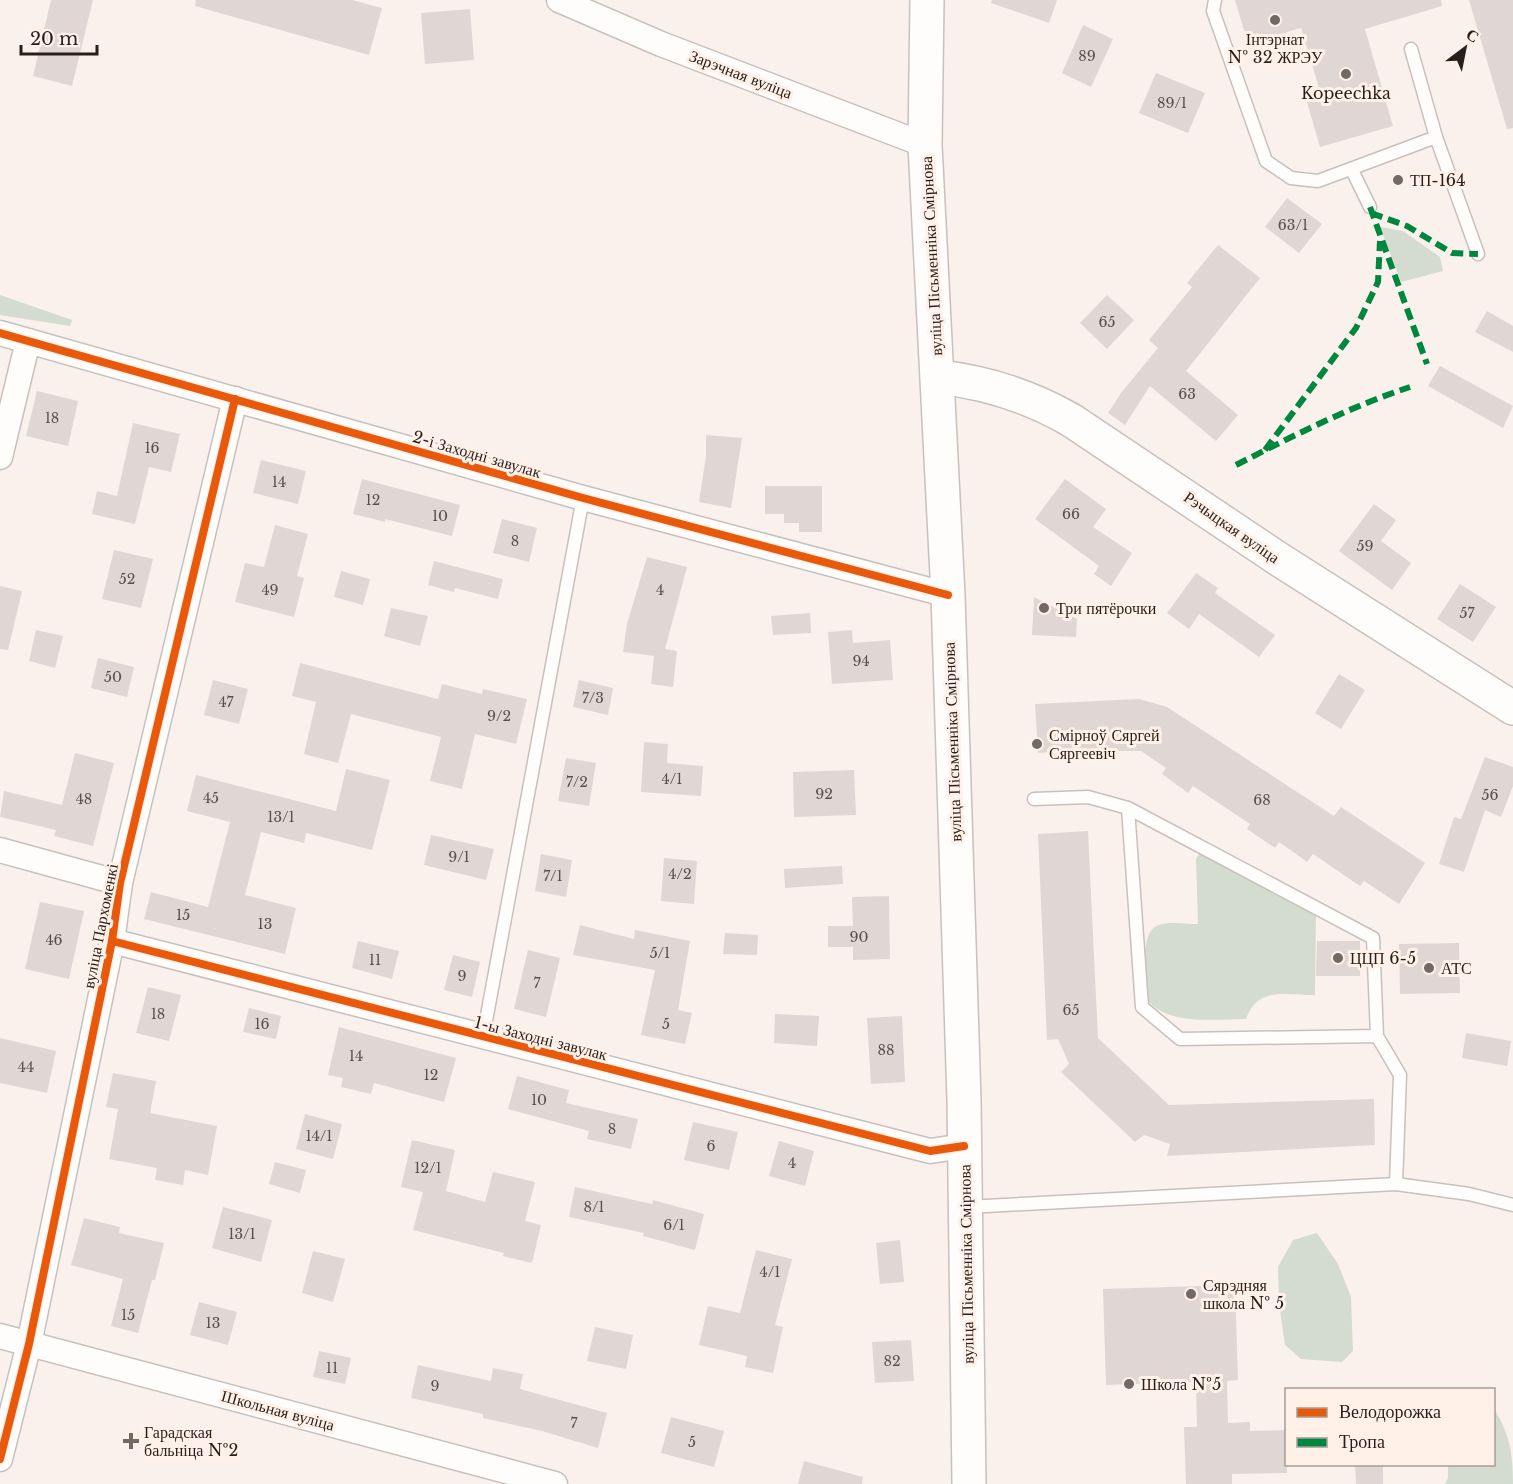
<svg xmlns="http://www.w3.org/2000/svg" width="1513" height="1484" font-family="'Libre Baskerville',serif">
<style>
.green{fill:#d4dbcf}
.building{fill:#e0d7d4}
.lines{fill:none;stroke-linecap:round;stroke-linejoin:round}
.service-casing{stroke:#c8c0bc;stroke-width:15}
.minor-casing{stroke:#c8c0bc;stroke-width:27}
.secondary-casing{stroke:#c8c0bc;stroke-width:36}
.service{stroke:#fefdfc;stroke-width:12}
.minor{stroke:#fefdfc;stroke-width:24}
.secondary{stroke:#fefdfc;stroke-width:33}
.quiet{stroke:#00873e;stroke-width:6;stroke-dasharray:12 6;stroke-linecap:butt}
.cycleway-casing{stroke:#fff0e8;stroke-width:11}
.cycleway{stroke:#e8590c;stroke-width:8}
.poi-dot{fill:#726864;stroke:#fff0e8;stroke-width:2}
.labels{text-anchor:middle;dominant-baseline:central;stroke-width:6;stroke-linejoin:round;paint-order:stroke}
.number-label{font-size:14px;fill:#584f4b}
.poi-label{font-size:16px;fill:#281f1b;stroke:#fff0e8;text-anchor:start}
.street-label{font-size:16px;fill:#281f1b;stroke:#fff0e8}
</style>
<rect width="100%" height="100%" fill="#faf1ed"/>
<!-- green -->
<g class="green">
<polygon points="1380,227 1403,231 1440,257 1443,271 1401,282"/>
<polygon points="0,295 72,320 70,326 0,315"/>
<path d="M1200,852l116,56 -1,87c-29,0 -58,-9 -69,24 -33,0 -76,7 -99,-19 -1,-18 -9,-69 12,-75 11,-4 27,-1 39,-1l-2,-65z"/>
<polygon points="1317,1233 1338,1264 1351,1297 1353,1351 1342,1362 1301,1359 1285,1345 1279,1304 1278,1267 1293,1240"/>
<path d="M1494,1409c16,25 19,46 19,75h-68l3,-6v-13l46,-1z"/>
</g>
<!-- building -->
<g class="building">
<polygon points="51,0 93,0 72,86 33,76"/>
<polygon points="196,0 352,0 382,8 369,55 195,6"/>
<polygon points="992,0 1057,0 1049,23 991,3"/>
<polygon points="1235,0 1441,0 1442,6 1365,29 1393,126 1320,147 1304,92 1319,88 1301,28 1260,40 1258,33 1246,37"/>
<polygon points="1469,0 1513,0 1513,128 1507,129"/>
<polygon points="470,9 474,60 425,64 421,13"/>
<polygon points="1083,25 1113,39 1091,87 1062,73"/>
<polygon points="1156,73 1205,93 1188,133 1139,113"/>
<polygon points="1287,198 1322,224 1299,253 1265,227"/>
<polygon points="1218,245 1260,278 1186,371 1238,415 1216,441 1150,386 1125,425 1108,413 1121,393 1158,348 1149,340 1192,287 1187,283"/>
<polygon points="1107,295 1134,320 1107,349 1080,323"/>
<polygon points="1487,311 1513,326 1513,352 1475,332"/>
<polygon points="1440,366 1513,406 1503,428 1428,386"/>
<polygon points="37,391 78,401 68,446 26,436"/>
<polygon points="133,423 180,434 171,472 149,467 135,524 92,514 97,491 117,496"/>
<polygon points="706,435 742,438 731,508 699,502 706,456"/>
<polygon points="261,460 306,471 298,504 253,493"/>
<polygon points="362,479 460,505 452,536 385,519 385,522 353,514"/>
<polygon points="1065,479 1106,509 1093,527 1132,553 1111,586 1094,574 1099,566 1035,519"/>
<polygon points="765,486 822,486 822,532 799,532 799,523 784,523 784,514 765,514"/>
<polygon points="1374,504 1396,520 1381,541 1411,563 1392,590 1339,551"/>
<polygon points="502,519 537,528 529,562 493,553"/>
<polygon points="275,525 308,534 297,576 304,578 294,617 235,602 245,563 264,567"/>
<polygon points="114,550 153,559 141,608 102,599"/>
<polygon points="647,557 687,567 665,649 677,651 673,687 651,684 654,656 623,652 627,624"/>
<polygon points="434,561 503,579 498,599 455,588 454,592 428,585"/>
<polygon points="341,571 370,579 363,605 334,597"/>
<polygon points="1196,573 1218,588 1215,593 1275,635 1259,657 1199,614 1189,629 1167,613"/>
<polygon points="1460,584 1496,607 1473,642 1437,619"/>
<polygon points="0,586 22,591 8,650 0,649"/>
<polygon points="1034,597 1077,619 1076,637 1032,635"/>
<polygon points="391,608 428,616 420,646 384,636"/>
<polygon points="810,613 811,633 773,635 771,616"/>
<polygon points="36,630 63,636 55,668 29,661"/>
<polygon points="852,630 853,643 890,640 893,680 832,684 828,632"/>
<polygon points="98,658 134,667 127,697 91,688"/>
<polygon points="300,663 438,699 442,684 482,694 483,689 527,699 516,744 475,734 462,789 430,781 441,737 351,714 338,763 304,754 316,702 292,696"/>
<polygon points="1339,674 1365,690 1341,729 1315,713"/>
<polygon points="213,680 248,689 239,724 204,715"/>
<polygon points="579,680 613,688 608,715 573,707"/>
<polygon points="1139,699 1167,707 1334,816 1341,807 1425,863 1399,904 1364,881 1360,886 1313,854 1307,862 1279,842 1275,848 1247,829 1250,824 1193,786 1188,793 1162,774 1166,768 1141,751 1108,751 1108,758 1074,760 1074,751 1038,753 1035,704"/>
<polygon points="644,742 668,744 667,763 703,766 701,796 641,792"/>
<polygon points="75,753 114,763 93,846 54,836 56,830 0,817 4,791 62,805"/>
<polygon points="1485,757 1513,767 1513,786 1501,817 1485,810 1464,872 1439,864 1454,817 1461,819"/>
<polygon points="566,758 596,763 589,806 558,801"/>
<polygon points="346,769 390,780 372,850 306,833 304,843 261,832 245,895 296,908 285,954 144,919 151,892 208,907 230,822 187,811 196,775 336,811"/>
<polygon points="854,770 856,815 794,817 793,772"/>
<polygon points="1088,831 1098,1038 1169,1105 1374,1099 1375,1145 1167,1156 1170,1144 1144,1135 1135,1142 1061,1072 1069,1064 1058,1039 1047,1040 1038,834"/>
<polygon points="431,835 494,849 486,880 424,865"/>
<polygon points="541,854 572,860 566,897 535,891"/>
<polygon points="664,858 697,861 694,904 661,901"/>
<polygon points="842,866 843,884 785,888 784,869"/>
<polygon points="889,896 890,959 853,960 853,947 828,947 828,926 853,926 852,897"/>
<polygon points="40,902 84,911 69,979 25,969"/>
<polygon points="580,925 634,939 635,930 690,941 678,1010 692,1013 685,1044 641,1035 655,970 573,955"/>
<polygon points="725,933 758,935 757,955 723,954"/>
<polygon points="358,941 399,951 392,979 352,968"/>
<polygon points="1317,941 1360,941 1360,976 1316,976"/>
<polygon points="1459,943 1460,993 1400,994 1399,944"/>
<polygon points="528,950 560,958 546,1017 514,1009"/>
<polygon points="453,955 480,962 472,997 444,990"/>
<polygon points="148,987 181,995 169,1041 136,1033"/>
<polygon points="249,1008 281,1016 276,1039 243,1032"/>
<polygon points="775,1014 819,1016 817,1046 774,1043"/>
<polygon points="902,1016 905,1082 871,1084 867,1018"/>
<polygon points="339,1027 456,1058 444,1102 374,1083 371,1094 341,1087 343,1078 328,1075"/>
<polygon points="1466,1033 1511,1041 1507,1066 1462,1058"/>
<polygon points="0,1038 56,1051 47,1093 0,1083"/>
<polygon points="113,1073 156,1081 150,1113 217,1126 208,1175 185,1170 183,1185 155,1180 157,1168 109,1159 118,1109 106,1107"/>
<polygon points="517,1076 569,1090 566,1103 638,1119 631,1149 587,1139 589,1131 508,1109"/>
<polygon points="305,1114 342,1124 333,1159 296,1149"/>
<polygon points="693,1122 738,1132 729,1170 684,1160"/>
<polygon points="412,1140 455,1150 446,1191 485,1202 493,1172 535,1182 525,1221 541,1225 532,1263 503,1256 504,1253 413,1230 423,1192 401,1187"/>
<polygon points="779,1141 814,1151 805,1186 769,1176"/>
<polygon points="275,1162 306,1170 300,1193 269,1184"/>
<polygon points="575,1187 652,1204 653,1200 704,1214 695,1250 643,1236 644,1233 569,1217"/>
<polygon points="223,1207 272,1220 261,1262 212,1248"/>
<polygon points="84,1218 120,1227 119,1233 164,1243 155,1280 152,1280 138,1333 111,1326 123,1279 71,1265"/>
<polygon points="900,1240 904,1282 880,1284 876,1243"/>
<polygon points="756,1250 792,1259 775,1325 783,1327 773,1373 745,1367 747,1356 699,1345 708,1306 740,1313"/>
<polygon points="313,1251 345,1259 333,1302 302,1293"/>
<polygon points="1235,1285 1238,1380 1227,1381 1228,1423 1250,1422 1250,1431 1287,1430 1287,1473 1232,1474 1232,1484 1186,1484 1184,1427 1197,1427 1196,1382 1106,1385 1103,1289"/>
<polygon points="199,1302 237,1312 228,1345 190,1335"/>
<polygon points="595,1327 633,1335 626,1369 587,1361"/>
<polygon points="911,1340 914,1381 875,1383 872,1342"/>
<polygon points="319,1351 351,1358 345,1384 313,1377"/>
<polygon points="418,1365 491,1381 493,1368 523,1374 520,1389 607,1413 598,1448 542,1431 483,1418 483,1414 411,1398"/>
<polygon points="671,1417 724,1431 714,1467 661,1453"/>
<polygon points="804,1461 863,1477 862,1484 798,1484"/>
<polygon points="1355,1464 1383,1464 1383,1484 1356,1484"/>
</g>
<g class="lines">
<defs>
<g id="service">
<polyline points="1215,0 1213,11 1266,161 1291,178 1318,181 1436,137 1411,49"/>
<polyline points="1436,137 1478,254"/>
<polyline points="1352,170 1370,207"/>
<polyline points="1034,799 1088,797 1128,808"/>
<polyline points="1377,1036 1180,1039 1142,1007 1128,808 1373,938 1377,1036 1400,1075 1396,1184"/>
<polyline points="483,1037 583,498"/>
<polyline points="967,1207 1396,1184 1469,1194 1513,1205"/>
</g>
<g id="minor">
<polyline points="559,0 661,44 925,145"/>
<polyline points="0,333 583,498 948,595"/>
<polyline points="0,457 28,341"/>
<polyline points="0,850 120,883"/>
<polyline points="112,941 930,1151 964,1146"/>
<polyline points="0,1336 555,1484"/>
<polyline points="0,1459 29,1344 112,941 120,883 235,399"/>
</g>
<g id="secondary">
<polyline points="927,0 925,145 948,595 964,1100 969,1484"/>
<path d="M938,377c48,5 91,19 133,43l209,140 233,148"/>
</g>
</defs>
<!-- service casing -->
<use href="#service" class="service-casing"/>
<!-- minor casing -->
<use href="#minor" class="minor-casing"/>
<!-- secondary casing -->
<use href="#secondary" class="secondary-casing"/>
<!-- service -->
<use href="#service" class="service"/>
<!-- minor -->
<use href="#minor" class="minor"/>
<!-- secondary -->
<use href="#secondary" class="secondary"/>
<!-- quiet -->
<g class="quiet">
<polyline points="1370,207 1427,364"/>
<polyline points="1371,213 1407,226 1452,253 1478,254"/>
<polyline points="1265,450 1356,328 1378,282 1380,241"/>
<path d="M1236,465c57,-29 113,-58 174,-78"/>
</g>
<defs>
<g id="cycleway">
<polyline points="0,333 583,498 948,595"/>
<polyline points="112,941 930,1151 964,1146"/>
<polyline points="0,1459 29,1344 112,941 120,883 235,399"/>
</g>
</defs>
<!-- cycleway casing -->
<use href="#cycleway" class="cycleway-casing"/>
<!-- cycleway -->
<use href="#cycleway" class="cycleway"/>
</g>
<!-- markers -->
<g class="poi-dot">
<circle cx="1275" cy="20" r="6"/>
<circle cx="1346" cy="74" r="6"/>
<circle cx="1398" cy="180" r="6"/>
<circle cx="1044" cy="608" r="6"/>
<circle cx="1037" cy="744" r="6"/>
<circle cx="1338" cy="958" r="6"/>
<circle cx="1429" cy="968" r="6"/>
<circle cx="1191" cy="1294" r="6"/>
<circle cx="1129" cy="1384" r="6"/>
<path d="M128 1432h6v6h6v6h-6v6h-6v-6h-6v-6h6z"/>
</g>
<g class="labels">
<!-- number labels -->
<g class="number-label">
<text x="1087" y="56">89</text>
<text x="1172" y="103">89/1</text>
<text x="1293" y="225">63/1</text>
<text x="1107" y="322">65</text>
<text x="1187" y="394">63</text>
<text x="52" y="418">18</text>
<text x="152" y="448">16</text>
<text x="279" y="482">14</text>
<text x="373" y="500">12</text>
<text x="1071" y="514">66</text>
<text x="440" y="516">10</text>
<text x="515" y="541">8</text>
<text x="1365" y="546">59</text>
<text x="127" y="579">52</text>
<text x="270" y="590">49</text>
<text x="660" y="590">4</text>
<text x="1467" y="613">57</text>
<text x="861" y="661">94</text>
<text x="113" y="677">50</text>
<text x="593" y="698">7/3</text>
<text x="226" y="702">47</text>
<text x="499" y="716">9/2</text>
<text x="672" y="779">4/1</text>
<text x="577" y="782">7/2</text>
<text x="824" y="794">92</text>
<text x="1490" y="795">56</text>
<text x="211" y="798">45</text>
<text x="84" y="799">48</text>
<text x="1262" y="800">68</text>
<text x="281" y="817">13/1</text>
<text x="459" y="857">9/1</text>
<text x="680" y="874">4/2</text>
<text x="553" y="876">7/1</text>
<text x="183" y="915">15</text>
<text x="265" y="924">13</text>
<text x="859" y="937">90</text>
<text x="54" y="940">46</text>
<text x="660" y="953">5/1</text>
<text x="375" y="960">11</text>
<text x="462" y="976">9</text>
<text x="537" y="983">7</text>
<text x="1071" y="1010">65</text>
<text x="158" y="1014">18</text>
<text x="262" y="1024">16</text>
<text x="666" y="1024">5</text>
<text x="886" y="1050">88</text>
<text x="356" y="1056">14</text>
<text x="26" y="1067">44</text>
<text x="431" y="1075">12</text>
<text x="539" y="1100">10</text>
<text x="612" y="1129">8</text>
<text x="319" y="1136">14/1</text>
<text x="711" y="1146">6</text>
<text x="792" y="1163">4</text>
<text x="428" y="1168">12/1</text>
<text x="594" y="1207">8/1</text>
<text x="674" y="1225">6/1</text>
<text x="242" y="1234">13/1</text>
<text x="770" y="1272">4/1</text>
<text x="128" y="1315">15</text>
<text x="213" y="1323">13</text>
<text x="892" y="1361">82</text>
<text x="332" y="1368">11</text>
<text x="435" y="1386">9</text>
<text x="574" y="1423">7</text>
<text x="692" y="1442">5</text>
</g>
<!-- poi labels -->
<g class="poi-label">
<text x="1275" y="39" text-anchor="middle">Інтэрнат<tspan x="1275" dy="18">№ 32 ЖРЭУ</tspan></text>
<text x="1346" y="93" text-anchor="middle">Kopeechka</text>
<text x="1410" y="180">ТП-164</text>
<text x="1056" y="608">Три пятёрочки</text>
<text x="1049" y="735">Смірноў Сяргей<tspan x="1049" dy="18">Сяргеевіч</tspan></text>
<text x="1350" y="958">ЦЦП 6-5</text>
<text x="1441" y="968">АТС</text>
<text x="1203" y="1285">Сярэдняя<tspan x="1203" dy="18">школа № 5</tspan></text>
<text x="1141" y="1384">Школа №5</text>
<text x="144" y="1432">Гарадская<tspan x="144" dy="18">бальніца №2</tspan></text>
</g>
<!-- street labels -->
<g class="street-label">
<text transform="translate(741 74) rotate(21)">Зарэчная вуліца</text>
<text transform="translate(931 256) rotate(-93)">вуліца Пісьменніка Смірнова</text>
<text transform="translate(477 454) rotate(16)">2-і Заходні завулак</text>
<text transform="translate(1232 527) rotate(35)">Рэчыцкая вуліца</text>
<text transform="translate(952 742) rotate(-92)">вуліца Пісьменніка Смірнова</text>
<text transform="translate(100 926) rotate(-79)">вуліца Пархоменкі</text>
<text transform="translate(541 1038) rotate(14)">1-ы Заходні завулак</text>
<text transform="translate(966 1264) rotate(-91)">вуліца Пісьменніка Смірнова</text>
<text transform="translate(278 1410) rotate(15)">Школьная вуліца</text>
</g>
</g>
<!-- legend -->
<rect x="1285" y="1388" width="210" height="78" fill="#fff0e8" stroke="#a99c96" stroke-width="1.5"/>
<rect x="1297" y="1408" width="30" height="9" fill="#e8590c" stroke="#a99c96" stroke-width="1.5"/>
<text x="1339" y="1418" font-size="18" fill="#281f1b">Велодорожка</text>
<rect x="1297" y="1438" width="30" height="9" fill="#00873e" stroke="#a99c96" stroke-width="1.5"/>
<text x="1339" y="1448" font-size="18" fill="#281f1b">Тропа</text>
<!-- north arrow -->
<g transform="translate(1465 48) rotate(32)" stroke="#fff0e8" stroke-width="4.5" paint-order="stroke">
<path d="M0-4.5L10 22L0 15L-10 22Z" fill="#281f1b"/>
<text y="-9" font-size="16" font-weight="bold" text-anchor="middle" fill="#281f1b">С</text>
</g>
<!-- scale -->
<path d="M21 45v9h76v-9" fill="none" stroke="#281f1b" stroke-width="3"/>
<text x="30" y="45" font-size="18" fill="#281f1b" stroke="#fff0e8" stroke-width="4.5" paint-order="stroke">20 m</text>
</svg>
